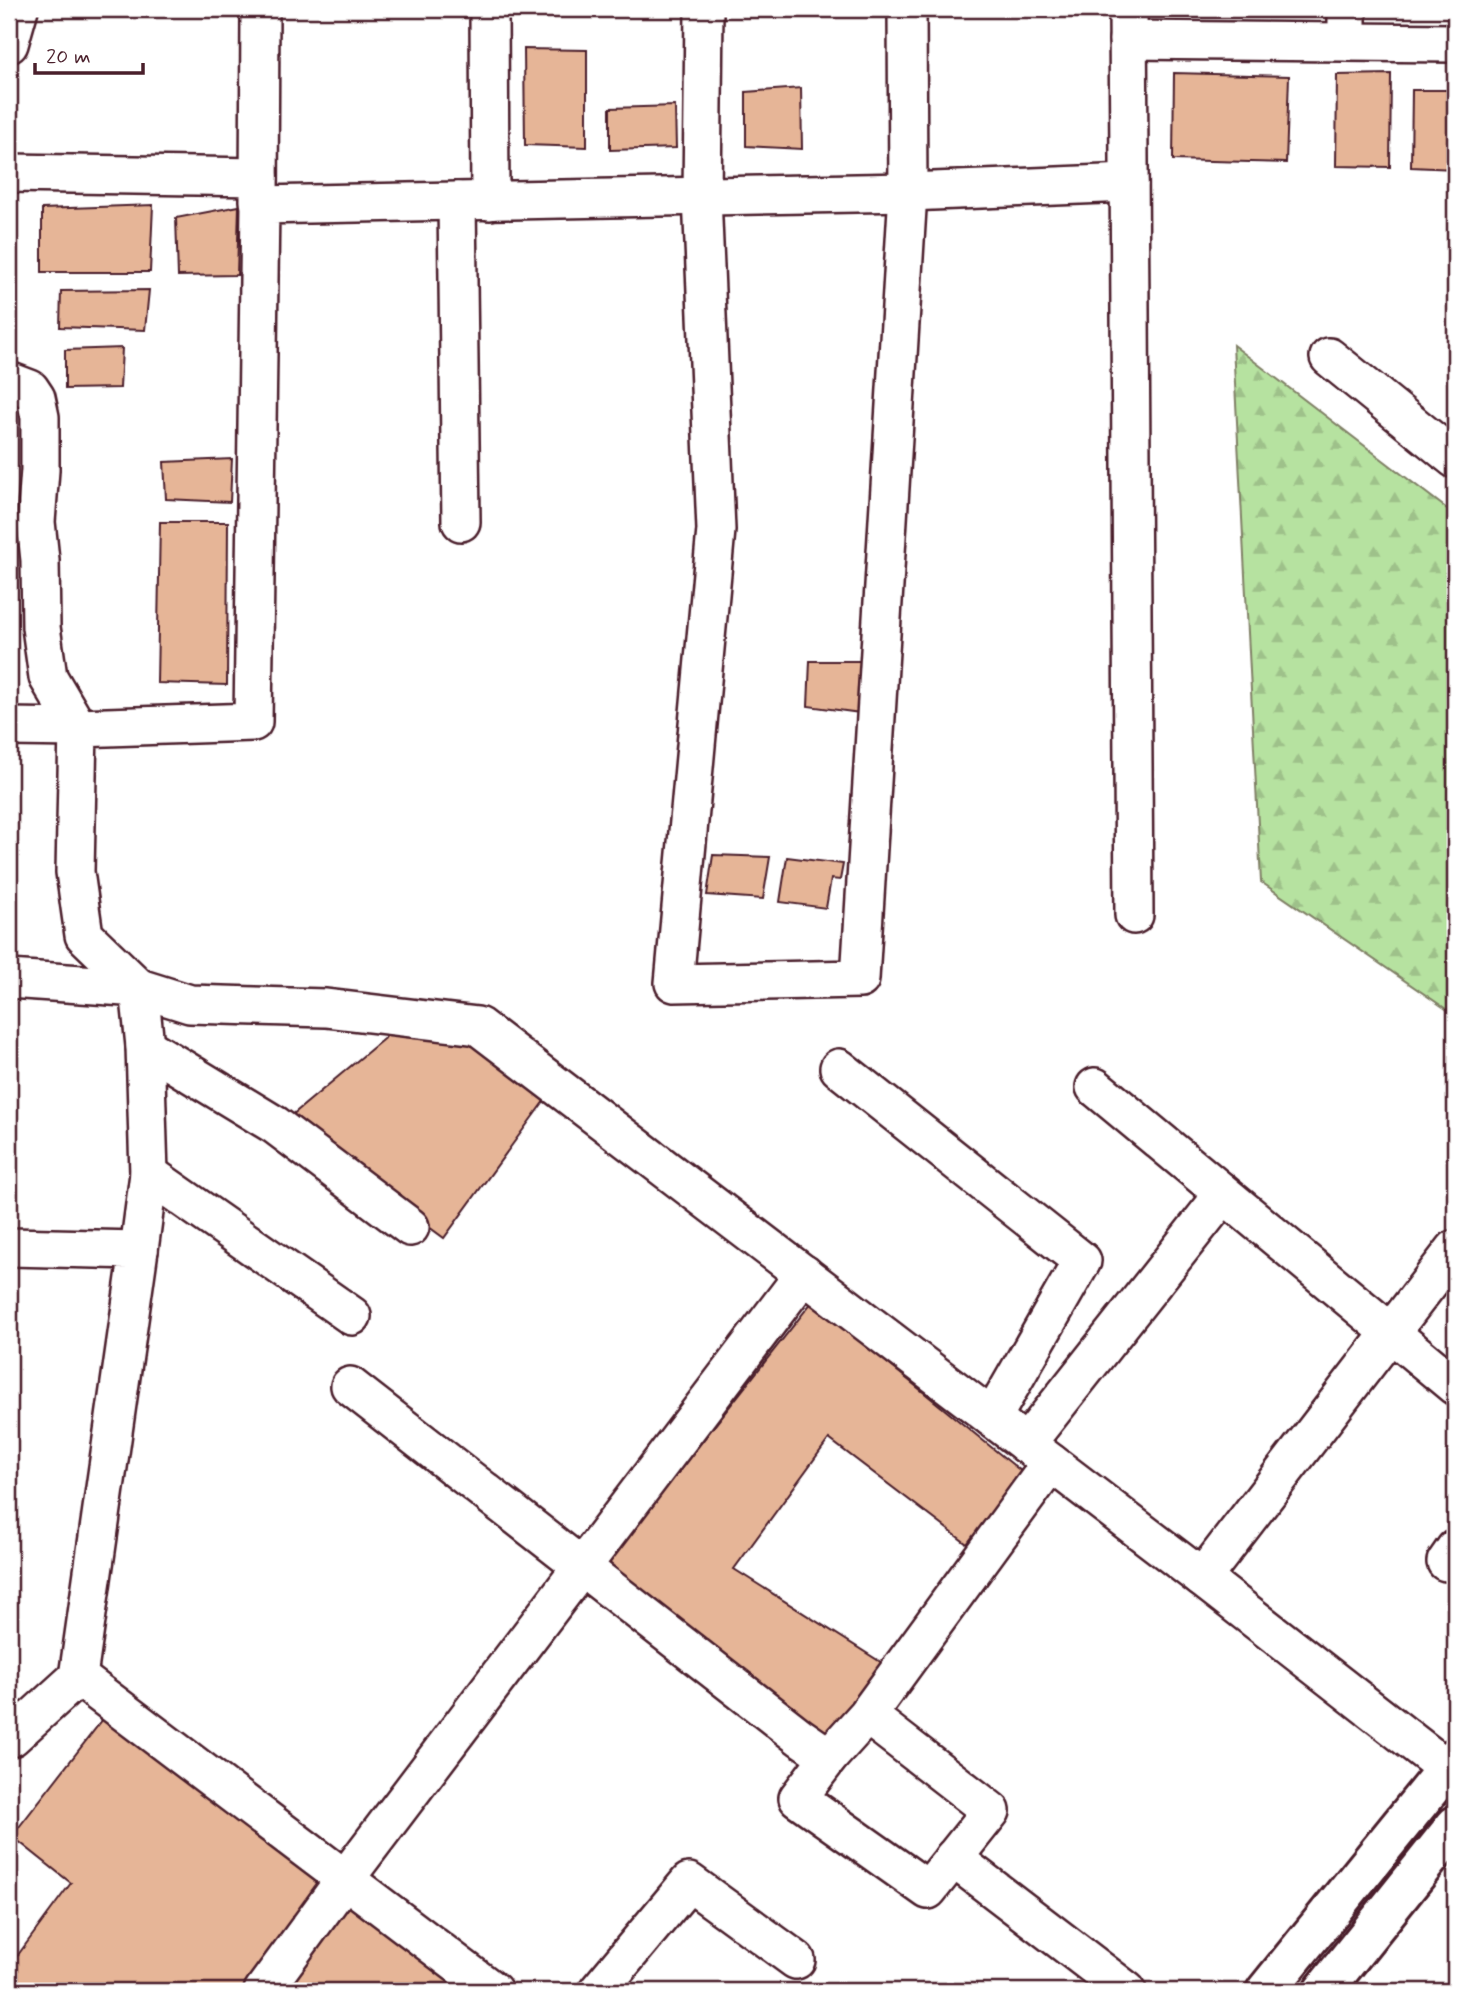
<svg xmlns="http://www.w3.org/2000/svg" width="1464" height="2000" font-family="Mynerve,sans-serif">
<style>
.forest{fill:url(#forest-firs);stroke:#808066;stroke-width:2}
.building{fill:#e6b597;stroke:#4a1f2b;stroke-width:2}
.lines{fill:none;stroke-linecap:round;stroke-linejoin:round}
.street-casing{stroke:#4a1f2b;stroke-width:42}
.secondary-casing{stroke:#4a1f2b;stroke-width:44}
.street{stroke:#fff;stroke-width:37}
.secondary{stroke:#fff;stroke-width:38}
</style>
<defs>
<pattern id="forest-firs" width="22" height="20" patternUnits="userSpaceOnUse" patternTransform="scale(1.75)"><rect width="22" height="20" fill="#b6e2a0"/><path d="M5 1l3.5 6h-7zM16 11l3.5 6h-7z" fill="#9ec18a"/></pattern>
</defs>
<rect width="100%" height="100%" fill="#fff"/>
<filter id="ink" filterUnits="userSpaceOnUse"><feTurbulence type="fractalNoise" baseFrequency=".0143" numOctaves="2"/><feDisplacementMap in="SourceGraphic" scale="14" xChannelSelector="R" yChannelSelector="G"/><feConvolveMatrix kernelMatrix="1 2 1 2 8 2 1 2 1" color-interpolation-filters="sRGB"/></filter>
<g filter="url(#ink)">
<!-- forest -->
<polygon class="forest" points="1233,345 1455,515 1455,1015 1261,882"/>
<!-- building -->
<g class="building">
<polygon points="524,49 587,50 587,147 525,145"/>
<polygon points="1174,73 1289,76 1286,163 1173,160"/>
<polygon points="1391,74 1390,167 1336,166 1337,75"/>
<polygon points="801,88 802,149 746,146 746,92"/>
<polygon points="1412,90 1455,90 1455,169 1411,167"/>
<polygon points="675,106 676,148 610,150 610,108"/>
<polygon points="153,205 150,272 42,272 42,209"/>
<polygon points="239,206 237,275 178,276 176,218"/>
<polygon points="149,290 145,330 60,327 61,291"/>
<polygon points="122,348 120,388 65,389 65,350"/>
<polygon points="232,459 230,502 166,499 164,462"/>
<polygon points="160,522 228,522 227,685 157,683"/>
<polygon points="810,661 874,661 868,714 808,706"/>
<polygon points="713,855 770,857 763,899 707,895"/>
<polygon points="787,857 843,864 840,880 831,879 826,908 780,902"/>
<polygon points="400,1025 476,1040 547,1097 444,1238 285,1121"/>
<polygon points="812,1302 1027,1476 971,1547 829,1439 734,1569 890,1668 826,1743 600,1571"/>
<polygon points="110,1710 332,1882 244,1991 9,1991 9,1967 71,1883 12,1836"/>
<polygon points="347,1890 472,1991 274,1991"/>
</g>
<g class="lines">
<defs>
<g id="street">
<polyline points="489,9 490,201"/>
<polyline points="704,9 702,196 716,530 674,983 860,979 908,192 907,9"/>
<polyline points="1128,9 1134,915"/>
<polyline points="1128,40 1455,43"/>
<polyline points="1347,42 1347,9"/>
<polyline points="9,44 19,9"/>
<polyline points="9,173 259,177"/>
<polyline points="259,201 260,9"/>
<polyline points="457,201 461,522"/>
<polyline points="1329,357 1455,459"/>
<polyline points="9,381 30,389 36,398 40,417 40,470 36,522 40,560 41,627 48,677 78,728"/>
<polyline points="9,727 78,728"/>
<polyline points="9,979 139,988"/>
<polyline points="139,988 84,935 75,872 78,728 253,722 260,205 908,192 1129,183"/>
<polyline points="145,1046 275,1125 410,1227"/>
<polyline points="839,1068 1082,1261 992,1418"/>
<polyline points="1095,1087 1455,1386"/>
<polyline points="149,1174 352,1316"/>
<polyline points="9,1247 139,1250 78,1677 493,1991"/>
<polyline points="139,1250 149,1174 145,1046 139,988 190,1004 326,1008 478,1026 1202,1578 1455,1775"/>
<polyline points="350,1386 800,1737 829,1757"/>
<polyline points="1026,1444 1223,1195"/>
<polyline points="1446,1562 1455,1549"/>
<polyline points="1202,1578 1455,1249"/>
<polyline points="867,1715 991,1811 928,1890 798,1798 829,1757 867,1715 1051,1463"/>
<polyline points="9,1737 12,1737 78,1677"/>
<polyline points="953,1858 1127,1991"/>
<polyline points="263,1991 345,1879 804,1274"/>
<polyline points="598,1991 689,1882 796,1960"/>
</g>
<g id="secondary">
<polyline points="1266,1991 1455,1758"/>
<polyline points="1323,1991 1455,1826"/>
</g>
</defs>
<!-- street casing -->
<use href="#street" class="street-casing"/>
<!-- secondary casing -->
<use href="#secondary" class="secondary-casing"/>
<!-- street -->
<use href="#street" class="street"/>
<!-- secondary -->
<use href="#secondary" class="secondary"/>
</g>
</g>
<!-- margin -->
<rect width="1464" height="2000" fill="none" stroke="#fff" stroke-width="35"/>
<rect x="18" y="18" width="1429" height="1965" fill="none" stroke="#4a1f2b" stroke-width="2.5" filter="url(#ink)"/>
<!-- scale -->
<path d="M35 63v10h108v-10" fill="none" stroke="#4a1f2b" stroke-width="3.5"/>
<text x="46" y="63" font-size="21" fill="#4a1f2b" stroke="#ffffff" stroke-width="5" paint-order="stroke">20 m</text>
</svg>
